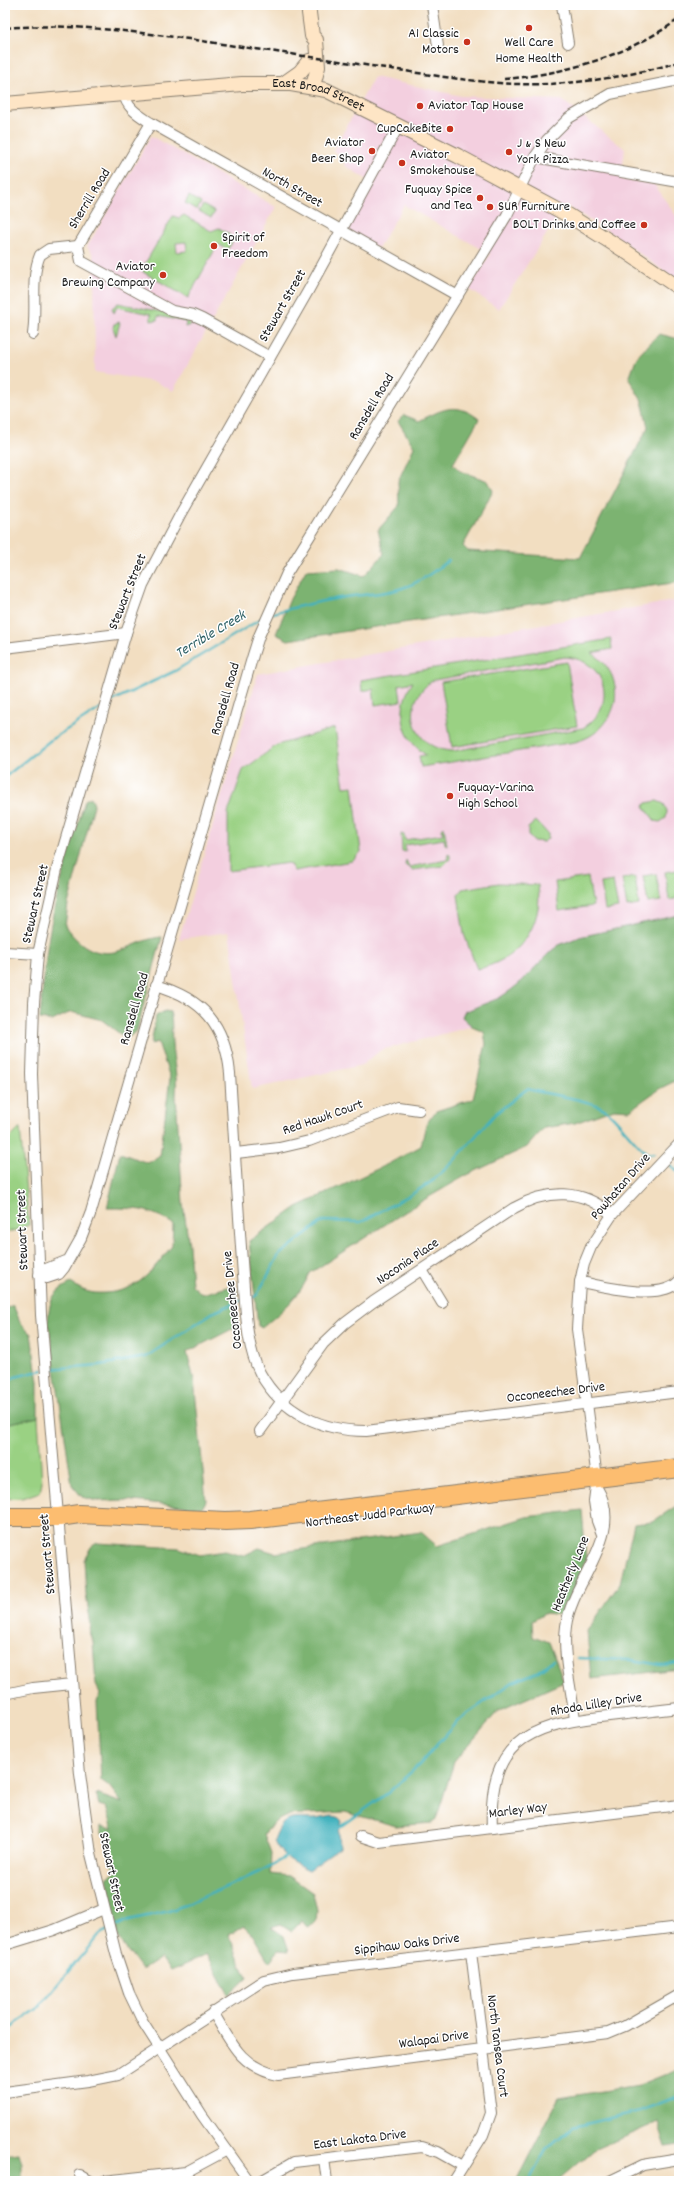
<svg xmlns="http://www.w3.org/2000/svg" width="684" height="2186" font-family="Dekko,sans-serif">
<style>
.built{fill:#f3cfdf}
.green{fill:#9ad183;stroke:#5b7650;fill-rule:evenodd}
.forest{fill:#7bb371;stroke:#4c6846}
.water{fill:#43b2be;stroke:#30676d}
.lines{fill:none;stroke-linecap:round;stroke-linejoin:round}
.stream{stroke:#43b2be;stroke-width:2.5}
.street-casing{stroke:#877d6e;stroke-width:12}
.secondary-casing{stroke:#877d6e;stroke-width:16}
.highway-casing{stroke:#877d6e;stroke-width:20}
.street{stroke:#fff;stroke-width:10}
.secondary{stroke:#fee5c5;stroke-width:14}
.highway{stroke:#fcbd6f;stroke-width:18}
.rail{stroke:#1c1c1c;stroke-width:2.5;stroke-dasharray:6 3;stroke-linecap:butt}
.poi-dot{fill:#c8321e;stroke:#fff;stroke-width:1.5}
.labels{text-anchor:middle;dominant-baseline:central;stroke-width:3;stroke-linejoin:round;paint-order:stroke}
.poi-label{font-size:14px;fill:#1c1c1c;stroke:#fff;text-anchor:end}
.street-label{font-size:14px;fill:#1c1c1c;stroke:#fff}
.water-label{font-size:15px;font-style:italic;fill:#2e6065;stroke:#fff}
</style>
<rect width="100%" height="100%" fill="#fff"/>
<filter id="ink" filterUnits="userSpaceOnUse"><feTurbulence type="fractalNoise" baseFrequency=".025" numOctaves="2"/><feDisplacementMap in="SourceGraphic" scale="8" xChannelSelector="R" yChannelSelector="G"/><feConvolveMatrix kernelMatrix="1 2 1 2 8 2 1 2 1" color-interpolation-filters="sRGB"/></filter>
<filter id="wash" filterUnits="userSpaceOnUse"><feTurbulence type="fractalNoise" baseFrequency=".012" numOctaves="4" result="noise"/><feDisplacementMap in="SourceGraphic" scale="16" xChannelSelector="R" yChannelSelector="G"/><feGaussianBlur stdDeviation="0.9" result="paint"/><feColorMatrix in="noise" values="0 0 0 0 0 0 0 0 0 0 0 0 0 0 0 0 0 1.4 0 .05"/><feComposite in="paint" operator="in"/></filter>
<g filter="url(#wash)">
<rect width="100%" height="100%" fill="#f2dec1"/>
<!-- built -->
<g class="built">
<polygon points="374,77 461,96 562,100 625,149 621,179 654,184 679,220 679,282 610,232 565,205 499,309 469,289 490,254 404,205 378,248 345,229 371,182 344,165 346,158 333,151"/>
<polygon points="151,136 276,207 173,391 156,382 95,372 94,262 93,254 87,247"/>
<polygon points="679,600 679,918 489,1022 381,1050 362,1065 252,1089 229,932 179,939 258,674"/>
</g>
<!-- green -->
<g class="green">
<polygon points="189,196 201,203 197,210 185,203"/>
<polygon points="203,205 215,212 211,218 199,211"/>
<path d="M184,215l27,16 8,-3 10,6 4,7 -6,9 -9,-6 -30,54 -45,-26v-5l30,-51 6,2zM186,242l1,9 -10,1 -1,-9z"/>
<polygon points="118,303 186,317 190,321 190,325 185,327 186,322 158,316 157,320 151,321 151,314 117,307 114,313 112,308"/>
<polygon points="119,322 120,323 116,336 113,328 114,324"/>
<path d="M611,639l1,10 -20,4c39,25 27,78 -17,89l-154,25 -2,-11 7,-1c-26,-17 -30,-48 -13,-73l-14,3 2,16 -26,4 -2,-16 -11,2 -1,-11zM565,657c41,2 54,49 18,71l-130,23c-42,-1 -54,-50 -19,-71z"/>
<polygon points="567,662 577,726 452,747 441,682"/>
<polygon points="335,728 344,787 353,786 361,852 352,861 294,871 289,863 228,871 228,813 243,770 277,745"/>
<polygon points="657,801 664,804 667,811 666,818 660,822 655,821 644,806 646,803"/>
<polygon points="536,821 548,834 548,838 544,842 533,841 528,835 528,828"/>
<polygon points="444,827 447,845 445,844 444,839 405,845 406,852 402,851 401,834 404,835 405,840 443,834 442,829"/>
<polygon points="448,854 450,855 450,859 443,866 412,870 405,865 406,860 409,867 447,860"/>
<polygon points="678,870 679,898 669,900 665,872"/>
<polygon points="656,874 661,901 648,903 643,876"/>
<polygon points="588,877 593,906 559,911 555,882"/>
<polygon points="635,877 639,905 627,907 622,879"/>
<polygon points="613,881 618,908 605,910 601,883"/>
<path d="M499,883l39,2c6,41 -20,76 -61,84l-13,-35 -6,-39 4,-6z"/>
<polygon points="20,1128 29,1225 13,1231 5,1232 5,1138 10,1138"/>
<polygon points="38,1417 42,1483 40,1492 22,1498 5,1499 5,1424"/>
</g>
<!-- forest -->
<g class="forest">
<path d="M659,334l20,5v243l-391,58 -12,-6 14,-35 16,-29 33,-2 25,8 20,-22 -6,-24 21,-24 -1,-25 16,-34 -16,-26 6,-6 15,6c24,-12 37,-20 60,-2l-26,45 7,7 28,10 5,10 -30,55 5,5 112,7 68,-131 -6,-26 -13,-22 8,-22z"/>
<path d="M91,797l3,8 -26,99 -3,22c16,22 35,34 62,22 13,-5 21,-10 35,-11l-25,93 -8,7 -9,-3 -18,-14 -31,-8 -19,9 -12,-2c3,-32 5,-63 11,-95 8,-42 22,-83 34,-124z"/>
<path d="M679,915v164l-20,10 -29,21 -16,-1 -39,14 -31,5 -17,19 -60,28 -45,26 -112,72c-12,26 -26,36 -47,54l-5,-1 -9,-85 48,-34 91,-43 33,-18 5,-22 10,-13 37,-12 13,-55 -2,-12 -10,-4 -12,-11 2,-5 35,-14 12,-8 11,-9 29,-30 8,-6 20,-8z"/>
<path d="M165,1011l5,1c3,10 1,20 2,31 1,18 6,34 4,53l7,108 6,41 3,40 10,9 30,-8 5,4 1,36 -51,26 7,28 12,121 -4,7 -78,-8 -27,1 -15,-4 -10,-12 -24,-164c2,-21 3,-28 23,-38 11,8 20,11 34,10 35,-2 46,-22 67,-47l1,-22c-24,-16 -39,-16 -66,-16l13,-55 28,10 12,-7 10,-78 -12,-36 -7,2 5,-28z"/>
<polygon points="13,1305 21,1324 31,1334 38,1382 38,1417 5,1424 5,1309"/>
<polygon points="679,1504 679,1669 591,1679 587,1631 620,1583 634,1524 652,1522"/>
<path d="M582,1510l4,48 -11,30 -16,27 -13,-2 -14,8 1,15 16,6 15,40 -66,29 -44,51 -18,58 -4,3 -36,3 -51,-14 -56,3 -13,6 -12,13 7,19 -1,21 19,2 24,17 4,18 -1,11 -9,5 -5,-6 -10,10 -11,-7 -10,3 13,9 5,15 -10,-1 -10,12 -17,-28 -8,-8 -16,8c7,14 12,29 19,44l-18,17 -22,-41 -36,17 -10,-13 -19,12 -24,-32 -11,-60 9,-7c-6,-12 -8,-18 -4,-31l-11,-6v-8l12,3 -7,-22 -7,-2 -3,-11 26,9 -13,-17 -8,-6 -4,-78 3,-9 -4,-8 -3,-43 -3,-11 1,-6 -5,-30 -2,-35 7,-13 6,-4 82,5 21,7 25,-4 18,5 16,-8 16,5 146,-21 16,14 89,-29z"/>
<polygon points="679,2069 679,2145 666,2147 658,2122 594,2150 558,2181 516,2181 559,2098 639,2085"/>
<polygon points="19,2153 22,2164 22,2181 5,2181 5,2155"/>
</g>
<!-- water -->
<path class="water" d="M333,1816l5,1 4,4 -3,11 1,16 -31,22c-14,-6 -30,-15 -35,-30 8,-21 12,-22 33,-21 8,1 18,-2 26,-3z"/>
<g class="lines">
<!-- stream -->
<g class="stream">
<path d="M273,613c23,-6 47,-12 72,-16 21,-3 43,-3 63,-11 15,-6 28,-16 41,-26"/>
<polyline points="110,702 175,671 264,617"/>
<polyline points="5,777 52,739 101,708"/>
<polyline points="670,1165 679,1172"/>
<path d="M250,1299l7,-4 22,-40 44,-34 38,1 51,-28 19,-12 21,-19 43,-49 32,-25c18,5 68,11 80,22 15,13 25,30 41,43l6,-1"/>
<polyline points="47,1369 100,1365 146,1357 212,1313 242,1300"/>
<polyline points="5,1383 15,1377 43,1370"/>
<polyline points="578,1658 631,1660 661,1665 679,1663"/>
<polyline points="338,1829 389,1792 420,1764 453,1726 467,1714 513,1682 537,1672 553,1660"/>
<polyline points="112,1928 129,1920 169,1911 190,1903 259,1872 290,1855"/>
<polyline points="5,2031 36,2010 99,1935 108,1930"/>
<polyline points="529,2181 546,2150 573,2127 640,2111 679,2096"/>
</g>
</g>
</g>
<g filter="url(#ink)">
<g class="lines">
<defs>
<g id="street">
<polyline points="432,5 438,46"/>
<polyline points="562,5 568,43"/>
<path d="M124,93c2,15 15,22 27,30l307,173"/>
<polyline points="535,157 679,182"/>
<polyline points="78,246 81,261 172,311 193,315 202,319 270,357"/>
<polyline points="78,246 151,123"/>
<path d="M33,334c4,-27 -3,-55 7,-79l9,-6 29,-3"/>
<polyline points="5,648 126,633"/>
<polyline points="5,952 38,954"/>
<path d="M156,985c47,14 69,39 74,88 4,67 8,135 13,202 3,32 2,69 17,98 22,40 62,58 106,58l313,-39"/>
<polyline points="236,1153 279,1148 309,1141 398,1107 419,1110"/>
<polyline points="66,1261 46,1269 39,1275 47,1278 59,1274 64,1268 81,1238 91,1212 253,655 259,636 287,573 507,215 535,157 547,140 569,118 610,94 679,80"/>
<polyline points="422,1270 442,1303"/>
<path d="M580,1282c25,4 80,20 99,-1"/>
<path d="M260,1431l63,-87 22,-21 28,-21 141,-94c33,-19 69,-20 98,7"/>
<polyline points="602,1534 597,1521 594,1501 597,1478 577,1329 580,1282 584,1264 591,1247 612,1215 679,1144"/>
<polyline points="5,1694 33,1688 72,1684"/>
<path d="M575,1720c-3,-29 -13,-65 -9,-94 6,-46 60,-91 31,-138"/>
<path d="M492,1828c-4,-84 33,-102 108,-111 26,-3 53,-6 79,-9"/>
<polyline points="361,1836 379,1842 679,1805"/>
<polyline points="5,1945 54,1930 104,1909"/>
<path d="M213,2012c18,30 27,55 65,63l330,-42 17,-7 54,-31"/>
<polyline points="5,2092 88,2081 118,2075 264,1980 293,1973 679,1927"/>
<polyline points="324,2159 327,2181"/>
<polyline points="80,2175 90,2181"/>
<polyline points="104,2181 186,2172 227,2150"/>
<polyline points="249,2181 202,2115 143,2022 129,1993 116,1954 91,1854 80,1774 41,1315 32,1074 34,1003 38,954 57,869 126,633 143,585 181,513 308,291 399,125"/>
<polyline points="261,2181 294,2162 422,2147 438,2152 463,2166"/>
<polyline points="454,2181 483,2135 491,2113 471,1952"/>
<polyline points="610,2181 643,2165 679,2159"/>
</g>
<g id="secondary">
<polyline points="308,5 312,36 316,40 318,67 313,86"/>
<polyline points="283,84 300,72 309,61"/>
<path id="s1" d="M5,104l237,-20h49l35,6 132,66 110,59 57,36 54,37"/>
</g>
<polyline id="highway" points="5,1517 59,1517 79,1514 226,1521 250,1520 679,1468"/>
</defs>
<!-- street casing -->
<use href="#street" class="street-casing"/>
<!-- secondary casing -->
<use href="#secondary" class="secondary-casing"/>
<!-- highway casing -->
<use href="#highway" class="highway-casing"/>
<!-- street -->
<use href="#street" class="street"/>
<!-- secondary -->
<use href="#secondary" class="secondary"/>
<!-- highway -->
<use href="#highway" class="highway"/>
<!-- rail -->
<g class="rail">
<path d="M5,28c62,-5 123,3 184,11 58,9 117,17 176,26 50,7 101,17 152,19 54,2 110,-7 162,-22"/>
<path d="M504,79c63,-5 124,-24 175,-60"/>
</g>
</g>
</g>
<!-- markers -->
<g class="poi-dot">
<circle cx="529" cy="28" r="4"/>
<circle cx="467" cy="42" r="4"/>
<circle cx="420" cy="106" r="4"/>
<circle cx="450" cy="129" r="4"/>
<circle cx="372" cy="151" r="4"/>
<circle cx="509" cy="152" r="4"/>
<circle cx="402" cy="163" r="4"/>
<circle cx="480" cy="198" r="4"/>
<circle cx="490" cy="207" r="4"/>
<circle cx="644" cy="225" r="4"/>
<circle cx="214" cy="246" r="4"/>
<circle cx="163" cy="275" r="4"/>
<circle cx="450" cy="796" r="4"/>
</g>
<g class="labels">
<!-- poi labels -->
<g class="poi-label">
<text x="459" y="34">A1 Classic<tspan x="459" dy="16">Motors</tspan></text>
<text x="529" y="43" text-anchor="middle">Well Care<tspan x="529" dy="16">Home Health</tspan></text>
<text x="428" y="106" text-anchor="start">Aviator Tap House</text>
<text x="442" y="129">CupCakeBite</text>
<text x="364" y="143">Aviator<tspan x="364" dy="16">Beer Shop</tspan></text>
<text x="517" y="144" text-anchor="start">J &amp; S New<tspan x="517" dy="16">York Pizza</tspan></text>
<text x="410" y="155" text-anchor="start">Aviator<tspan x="410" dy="16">Smokehouse</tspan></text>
<text x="472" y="190">Fuquay Spice<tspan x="472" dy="16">and Tea</tspan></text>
<text x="498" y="207" text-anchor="start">SUR Furniture</text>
<text x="636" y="225">BOLT Drinks and Coffee</text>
<text x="222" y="238" text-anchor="start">Spirit of<tspan x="222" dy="16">Freedom</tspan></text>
<text x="155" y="267">Aviator<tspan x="155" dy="16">Brewing Company</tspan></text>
<text x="458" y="788" text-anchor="start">Fuquay-Varina<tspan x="458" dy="16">High School</tspan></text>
</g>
<!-- street labels -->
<g class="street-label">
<text stroke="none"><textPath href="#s1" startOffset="316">East Broad Street</textPath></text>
<text transform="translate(292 188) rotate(30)">North Street</text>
<text transform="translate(90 199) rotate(-59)">Sherrill Road</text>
<text transform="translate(283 306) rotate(-60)">Stewart Street</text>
<text transform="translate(372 407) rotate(-59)">Ransdell Road</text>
<text transform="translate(128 592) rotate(-68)">Stewart Street</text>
<text transform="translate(226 699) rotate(-74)">Ransdell Road</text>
<text transform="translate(36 904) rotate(-77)">Stewart Street</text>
<text transform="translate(135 1009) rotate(-74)">Ransdell Road</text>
<text transform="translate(323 1118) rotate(-19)">Red Hawk Court</text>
<text transform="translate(621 1187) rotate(-49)">Powhatan Drive</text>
<text transform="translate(23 1230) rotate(-92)">Stewart Street</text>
<text transform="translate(408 1262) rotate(-34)">Noconia Place</text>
<text transform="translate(233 1300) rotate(-96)">Occoneechee Drive</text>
<text transform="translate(556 1393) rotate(-7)">Occoneechee Drive</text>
<text transform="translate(370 1516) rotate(-7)">Northeast Judd Parkway</text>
<text transform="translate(48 1554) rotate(-95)">Stewart Street</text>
<text transform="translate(571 1574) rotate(-68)">Heatherly Lane</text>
<text transform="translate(596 1705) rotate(-9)">Rhoda Lilley Drive</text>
<text transform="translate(518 1811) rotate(-7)">Marley Way</text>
<text transform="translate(111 1872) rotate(78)">Stewart Street</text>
<text transform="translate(407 1945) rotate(-7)">Sippihaw Oaks Drive</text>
<text transform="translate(434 2040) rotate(-8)">Walapai Drive</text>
<text transform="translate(497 2046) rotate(83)">North Tansea Court</text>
<text transform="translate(360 2140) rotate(-7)">East Lakota Drive</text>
</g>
<!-- water labels -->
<g class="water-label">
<text transform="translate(211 635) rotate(-31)">Terrible Creek</text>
</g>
</g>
<!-- margin -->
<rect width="684" height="2186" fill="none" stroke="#fff" stroke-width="20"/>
</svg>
